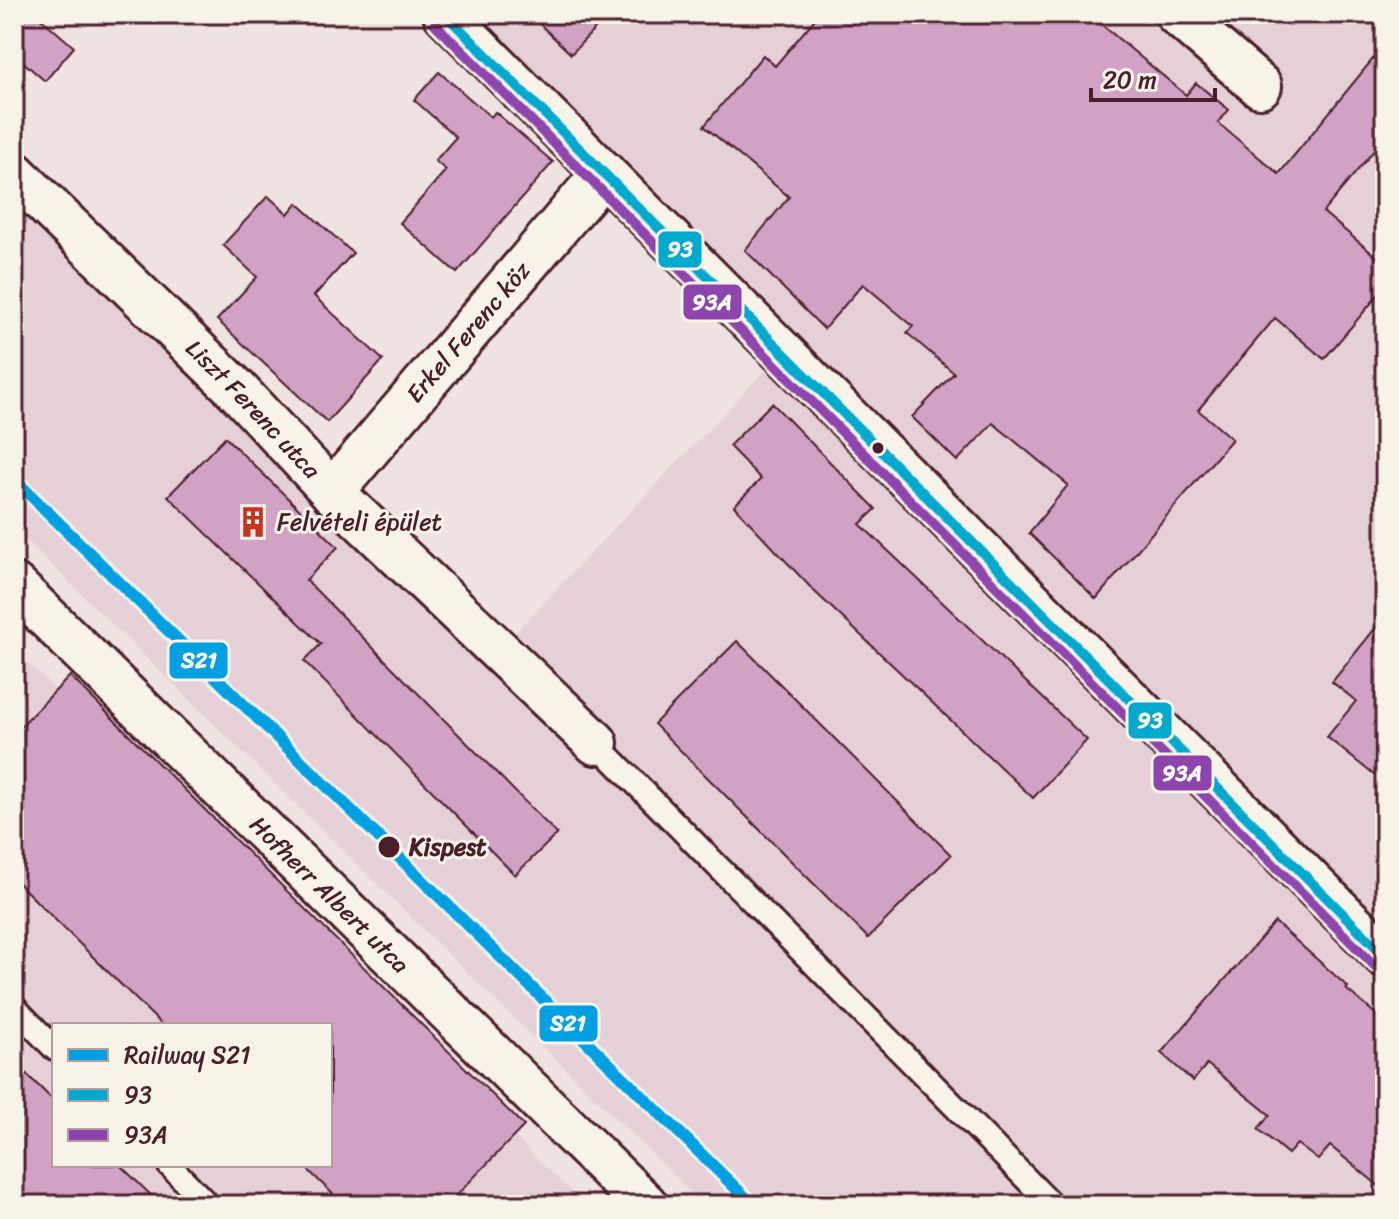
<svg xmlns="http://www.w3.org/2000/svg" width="1399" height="1219" font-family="Sriracha,sans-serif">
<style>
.built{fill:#e6d0d8;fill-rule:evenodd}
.building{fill:#d1a2c3;stroke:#4a1f2b;stroke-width:2}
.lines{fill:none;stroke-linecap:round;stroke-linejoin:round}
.lane-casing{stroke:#4a1f2b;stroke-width:28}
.street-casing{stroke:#4a1f2b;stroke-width:48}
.lane{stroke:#f7f3e8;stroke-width:22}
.street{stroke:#f7f3e8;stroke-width:42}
.bus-1-casing{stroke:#f7f3e8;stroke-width:16}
.bus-2-casing{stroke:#f7f3e8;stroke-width:16}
.bus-1{stroke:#00a9ce;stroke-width:10}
.bus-2{stroke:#8e44ad;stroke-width:10}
.rail-1-casing{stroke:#f7f3e8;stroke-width:18}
.rail-1{stroke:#00a0e3;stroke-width:12}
.bus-dot{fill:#4a1f2b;stroke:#f7f3e8;stroke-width:3}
.labels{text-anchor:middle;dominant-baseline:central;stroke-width:6;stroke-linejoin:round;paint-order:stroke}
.street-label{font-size:24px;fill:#4a1f2b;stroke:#f7f3e8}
.poi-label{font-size:24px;fill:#4a1f2b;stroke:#f7f3e8;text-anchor:start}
.stop-label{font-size:24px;font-weight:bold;fill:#4a1f2b;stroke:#f7f3e8;text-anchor:start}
.line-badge{stroke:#f7f3e8;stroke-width:3}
.badge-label{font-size:22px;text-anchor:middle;font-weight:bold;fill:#fff}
</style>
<rect width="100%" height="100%" fill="#efe3e1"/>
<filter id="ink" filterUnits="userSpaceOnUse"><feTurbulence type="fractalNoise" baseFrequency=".0125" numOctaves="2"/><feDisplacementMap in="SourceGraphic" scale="16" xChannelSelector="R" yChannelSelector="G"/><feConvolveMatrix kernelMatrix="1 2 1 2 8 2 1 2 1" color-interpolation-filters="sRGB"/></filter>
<g filter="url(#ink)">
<!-- built -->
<g class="built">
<polygon points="465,14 1385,14 1385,1205 704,1205 14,528 14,154 508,640 790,344"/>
<path d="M14,649l571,556h-571zM54,1025h276v140h-276z"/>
</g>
<!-- building -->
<g class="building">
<polygon points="14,14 36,14 74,47 45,81 14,54"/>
<polygon points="529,14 609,14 571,54"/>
<polygon points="819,14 1089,14 1186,95 1196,83 1229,110 1218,123 1279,174 1385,44 1385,137 1323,212 1385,264 1385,287 1324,359 1275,318 1198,410 1232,439 1096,599 1029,533 1068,485 993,423 957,461 912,417 954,373 907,333 913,326 863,284 824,329 745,250 789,197 704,126 763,55 775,66"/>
<polygon points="439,72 491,117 495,112 553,162 457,273 400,223 446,170 435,161 456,137 414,100"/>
<polygon points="268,196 288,214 297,203 353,253 314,296 383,360 327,422 217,320 257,277 223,245"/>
<polygon points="772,403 876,509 860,524 1087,740 1033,798 814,591 734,506 761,479 729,446"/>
<polygon points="225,437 338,547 306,580 557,834 515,875 304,661 321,644 168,496"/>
<polygon points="1385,616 1385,784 1327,737 1356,701 1332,682"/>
<polygon points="737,641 951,855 868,938 654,724"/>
<polygon points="70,676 524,1126 447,1205 344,1205 303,1165 330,1165 330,1025 162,1025 14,879 14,733"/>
<polygon points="1275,922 1348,987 1346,989 1385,1022 1385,1191 1330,1146 1318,1160 1297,1144 1288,1154 1258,1129 1270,1115 1207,1064 1193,1081 1161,1053"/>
<polygon points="14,1062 54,1101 54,1165 120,1165 161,1205 14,1205"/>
</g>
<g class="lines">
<defs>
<g id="lane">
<polyline points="596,743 1052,1205"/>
<polyline points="14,1007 54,1048"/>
<polyline points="169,1165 208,1205"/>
</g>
<g id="street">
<polyline points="445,14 1385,956"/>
<polyline points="1177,14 1260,86"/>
<path id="s1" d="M14,173l221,215 97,104 264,251"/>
<path id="s2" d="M332,492l272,-319"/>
<path id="s3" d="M14,585l632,620"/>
</g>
</defs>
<!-- lane casing -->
<use href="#lane" class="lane-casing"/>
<!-- street casing -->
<use href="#street" class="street-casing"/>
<!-- lane -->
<use href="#lane" class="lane"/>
<!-- street -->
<use href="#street" class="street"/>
<defs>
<polyline id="bus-1" points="445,14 1385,956"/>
<polyline id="bus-2" points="435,24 1375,966"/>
</defs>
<!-- bus-1 casing -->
<use href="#bus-1" class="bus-1-casing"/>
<!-- bus-2 casing -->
<use href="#bus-2" class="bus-2-casing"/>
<!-- bus-1 -->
<use href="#bus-1" class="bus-1"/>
<!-- bus-2 -->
<use href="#bus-2" class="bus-2"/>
<defs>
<polyline id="rail-1" points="14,479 753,1205"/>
</defs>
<!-- rail-1 casing -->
<use href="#rail-1" class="rail-1-casing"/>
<!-- rail-1 -->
<use href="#rail-1" class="rail-1"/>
</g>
</g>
<!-- icons -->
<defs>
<symbol id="building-bare" viewBox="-9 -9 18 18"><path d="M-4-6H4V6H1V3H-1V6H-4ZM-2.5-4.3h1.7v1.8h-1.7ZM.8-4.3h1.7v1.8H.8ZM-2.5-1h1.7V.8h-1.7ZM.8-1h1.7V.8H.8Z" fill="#c8321e" stroke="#f7f3e8" stroke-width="2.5" paint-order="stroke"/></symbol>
</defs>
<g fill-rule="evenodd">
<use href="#building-bare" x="231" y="500" width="44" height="44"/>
</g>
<!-- markers -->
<g class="bus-dot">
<circle cx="878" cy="448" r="7"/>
<circle cx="389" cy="847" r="12"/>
</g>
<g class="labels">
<!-- street labels -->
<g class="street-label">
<text stroke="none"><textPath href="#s2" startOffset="210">Erkel Ferenc köz</textPath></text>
<text stroke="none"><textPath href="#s1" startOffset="336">Liszt Ferenc utca</textPath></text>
<text stroke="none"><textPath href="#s3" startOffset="442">Hofherr Albert utca</textPath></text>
</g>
<!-- poi labels -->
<g class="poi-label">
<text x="277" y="522">Felvételi épület</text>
</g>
<!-- stop labels -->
<g class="stop-label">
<text x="409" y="847">Kispest</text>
</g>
</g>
<g class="line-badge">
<rect x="657" y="230" width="46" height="39" rx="8" fill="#00a9ce"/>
<rect x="682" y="283" width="61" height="38" rx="8" fill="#8e44ad"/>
<rect x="168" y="641" width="61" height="39" rx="8" fill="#00a0e3"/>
<rect x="1127" y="701" width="46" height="39" rx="8" fill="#00a9ce"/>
<rect x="1152" y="754" width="61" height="38" rx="8" fill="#8e44ad"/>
<rect x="538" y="1004" width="61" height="39" rx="8" fill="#00a0e3"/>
</g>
<g class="badge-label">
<text x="680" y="257">93</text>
<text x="712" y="310">93A</text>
<text x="199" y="668">S21</text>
<text x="1150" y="728">93</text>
<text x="1182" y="781">93A</text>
<text x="568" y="1031">S21</text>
</g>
<!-- margin -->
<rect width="1399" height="1219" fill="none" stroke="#f7f3e8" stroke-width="48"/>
<rect x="24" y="24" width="1351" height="1171" fill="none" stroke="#4a1f2b" stroke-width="3" filter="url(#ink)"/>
<!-- legend -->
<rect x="52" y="1023" width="280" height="144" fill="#f7f3e8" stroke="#b29e9c" stroke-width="2"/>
<rect x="68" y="1049" width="40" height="12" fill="#00a0e3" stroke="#b29e9c" stroke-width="2"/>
<text x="124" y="1063" font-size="24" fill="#4a1f2b">Railway S21</text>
<rect x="68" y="1089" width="40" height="12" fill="#00a9ce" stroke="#b29e9c" stroke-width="2"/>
<text x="124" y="1103" font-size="24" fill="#4a1f2b">93</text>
<rect x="68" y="1129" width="40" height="12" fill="#8e44ad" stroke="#b29e9c" stroke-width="2"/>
<text x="124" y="1143" font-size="24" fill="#4a1f2b">93A</text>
<!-- scale -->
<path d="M1091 88v12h124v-12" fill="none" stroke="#4a1f2b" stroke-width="4"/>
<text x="1103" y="88" font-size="24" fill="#4a1f2b" stroke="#f7f3e8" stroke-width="6" paint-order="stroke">20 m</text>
</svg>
